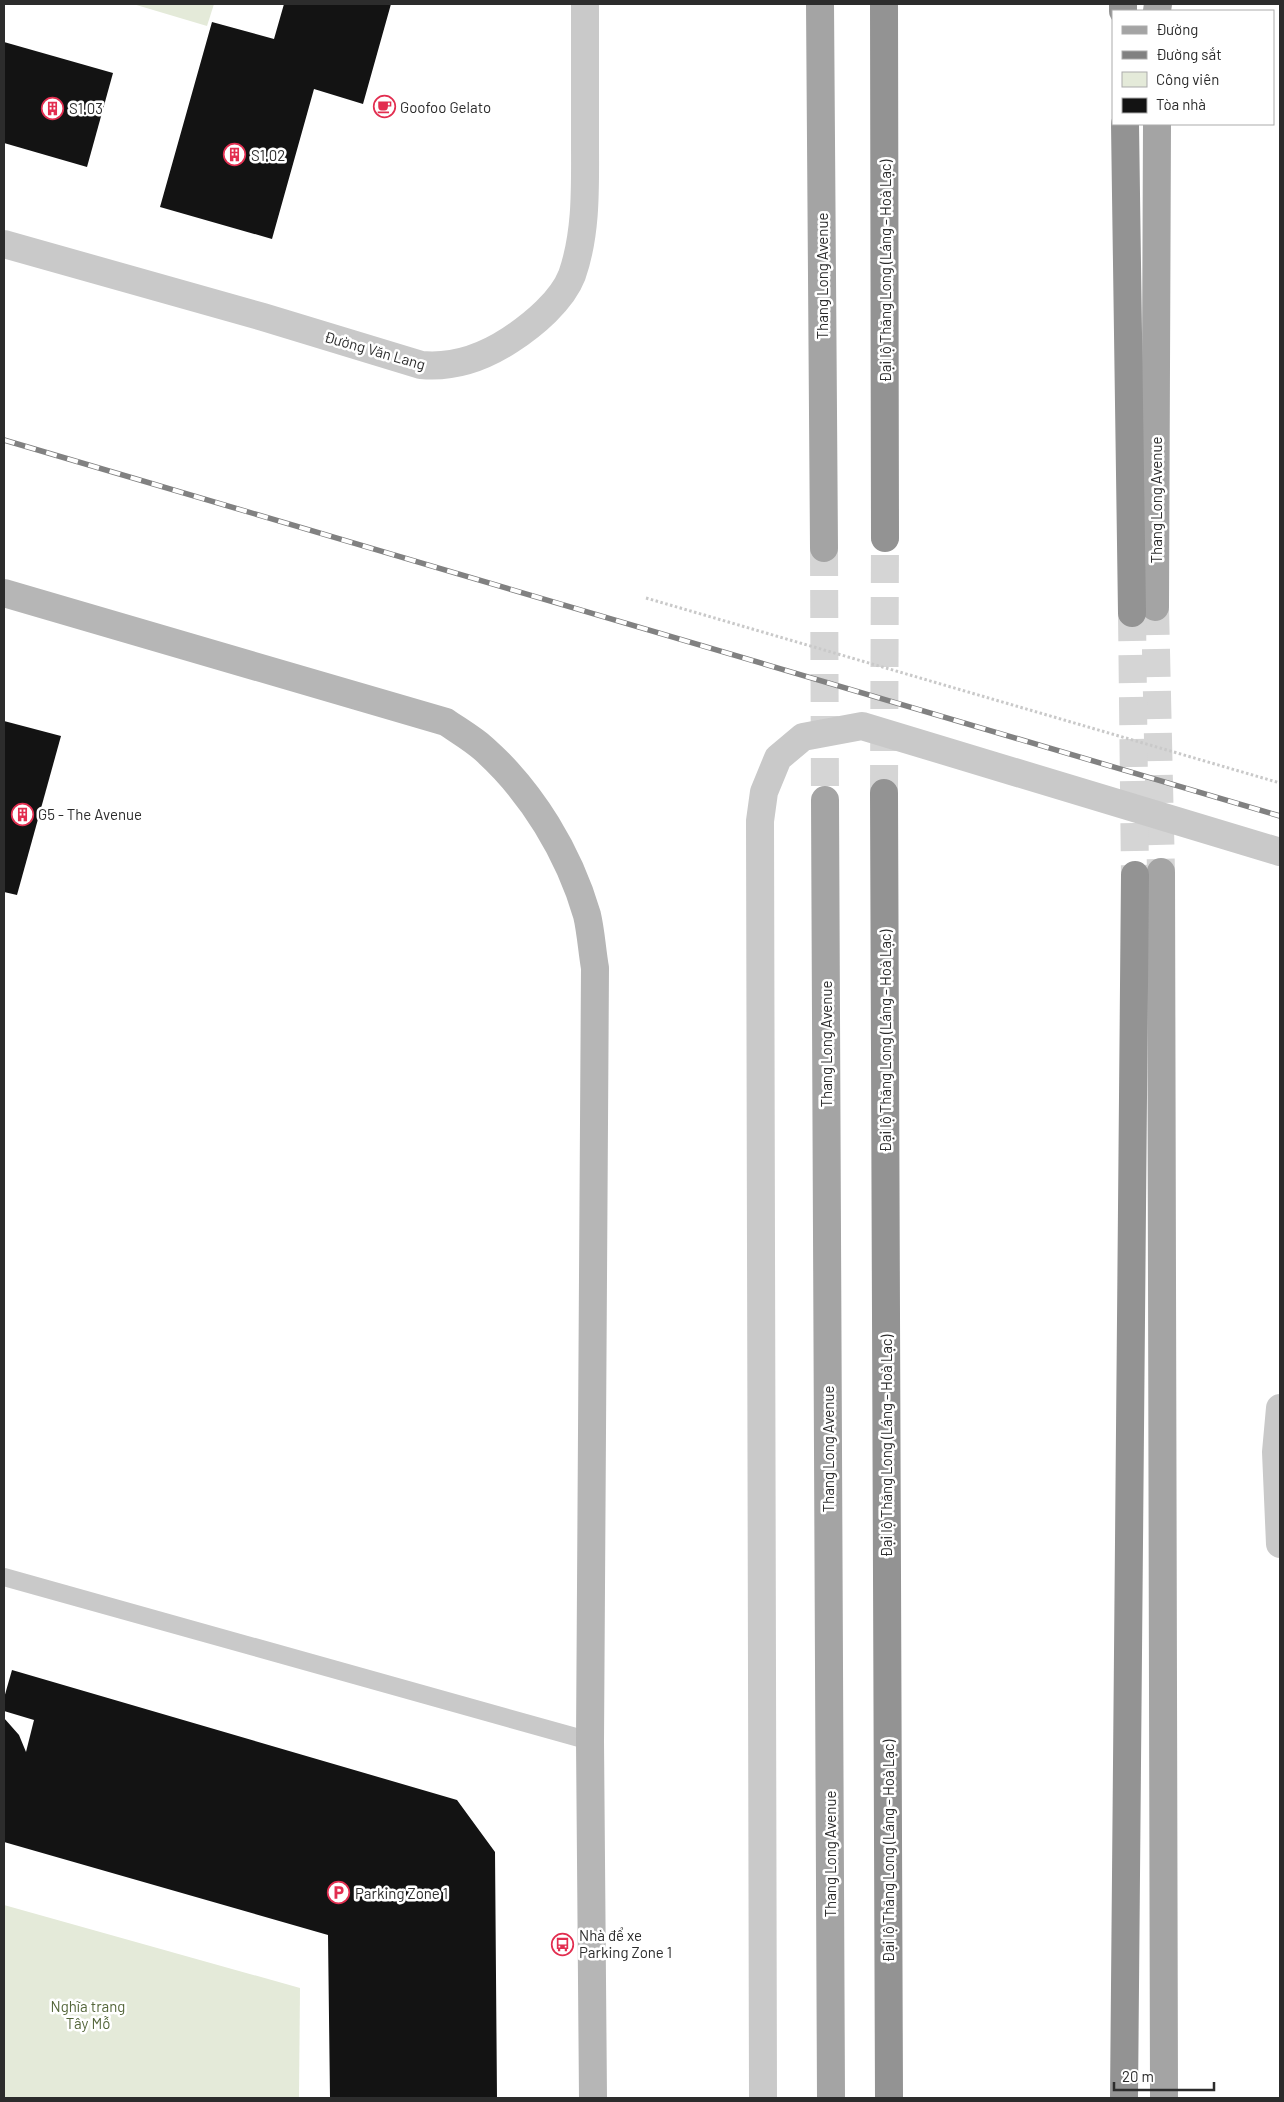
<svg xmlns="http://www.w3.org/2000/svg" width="1284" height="2102" font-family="Barlow,sans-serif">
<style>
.green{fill:#e4ead9}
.building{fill:#131313}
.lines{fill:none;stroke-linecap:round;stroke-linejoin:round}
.primary-tunnel{stroke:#d5d5d5;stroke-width:28;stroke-dasharray:28 14;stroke-linecap:butt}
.highway-tunnel{stroke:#d5d5d5;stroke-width:28;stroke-dasharray:28 14;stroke-linecap:butt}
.path{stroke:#c9c9c9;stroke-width:3;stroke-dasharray:2.5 2.5;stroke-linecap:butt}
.lane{stroke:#c9c9c9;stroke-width:18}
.street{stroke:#c9c9c9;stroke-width:28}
.secondary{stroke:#b6b6b6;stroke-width:28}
.primary{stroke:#a4a4a4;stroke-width:28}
.highway{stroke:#939393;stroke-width:28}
.rail-casing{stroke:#818181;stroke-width:5.5}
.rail{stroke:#fff;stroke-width:4;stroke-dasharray:11;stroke-linecap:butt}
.labels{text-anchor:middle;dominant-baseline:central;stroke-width:5;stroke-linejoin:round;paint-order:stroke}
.poi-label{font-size:15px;fill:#2c2c2c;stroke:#fff;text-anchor:start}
.street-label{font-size:15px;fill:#2c2c2c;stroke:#fff}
.park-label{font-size:15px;fill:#54663a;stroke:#fff}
</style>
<rect width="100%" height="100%" fill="#fff"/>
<!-- green -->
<g class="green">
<polygon points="133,4 214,4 207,26"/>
<polygon points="4,1905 300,1988 299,2098 4,2098"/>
</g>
<!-- building -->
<g class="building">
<polygon points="284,4 391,4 363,104 314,89 272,239 160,207 212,22 274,39"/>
<polygon points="4,42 113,73 87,167 4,143"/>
<polygon points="4,721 61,736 17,895 4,892"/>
<polygon points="12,1670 457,1800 495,1852 497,2098 330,2098 328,1935 4,1842 4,1718 19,1735 26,1752 34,1720 4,1711 4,1698"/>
</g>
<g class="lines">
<!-- primary-tunnel -->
<g class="primary-tunnel">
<polyline points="824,548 825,800"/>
<polyline points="1155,607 1161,872"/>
</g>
<!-- highway-tunnel -->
<g class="highway-tunnel">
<polyline points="1132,613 1135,875"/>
<polyline points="884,793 885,538"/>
</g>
<!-- path -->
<polyline class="path" points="646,598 1280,783"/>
<!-- lane -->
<polyline class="lane" points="4,1577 590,1741"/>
<!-- street -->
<g class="street">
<path d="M4,244l259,73 158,48c32,3 63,-8 89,-25 23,-15 52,-39 62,-65 15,-43 13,-90 13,-135 0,-45 0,-91 0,-136"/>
<polyline points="1280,1408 1276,1452 1280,1544"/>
<polyline points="763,2098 760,821 764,792 778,758 803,737 862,726 1280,852"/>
</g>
<!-- secondary -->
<path class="secondary" d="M4,593l442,129c13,9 27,17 38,27 48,43 85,104 103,166 4,17 5,36 8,53l-5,773 3,357"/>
<!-- primary -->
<g class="primary">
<polyline points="820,4 824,548"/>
<polyline points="1157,11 1158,4"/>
<polyline points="1155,607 1157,124"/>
<polyline points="825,800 831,2098"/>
<polyline points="1161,872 1164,2098"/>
</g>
<!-- highway -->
<g class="highway">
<polyline points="884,4 885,538"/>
<polyline points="1123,4 1123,11"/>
<polyline points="1125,124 1132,613"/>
<polyline points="884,793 889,2098"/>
<polyline points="1124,2098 1135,875"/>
</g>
<defs>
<polyline id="rail" points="4,440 1280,816"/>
</defs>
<!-- rail casing -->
<use href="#rail" class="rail-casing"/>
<!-- rail -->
<use href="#rail" class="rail"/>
</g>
<!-- icons -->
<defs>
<symbol id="cafe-ring" viewBox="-11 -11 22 22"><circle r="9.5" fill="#fff" stroke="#e22e50" stroke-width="1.5"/><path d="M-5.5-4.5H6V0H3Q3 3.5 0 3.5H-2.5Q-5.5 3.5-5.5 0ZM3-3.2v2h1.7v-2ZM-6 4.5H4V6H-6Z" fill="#e22e50"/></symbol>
<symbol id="building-ring" viewBox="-11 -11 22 22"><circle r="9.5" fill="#fff" stroke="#e22e50" stroke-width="1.5"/><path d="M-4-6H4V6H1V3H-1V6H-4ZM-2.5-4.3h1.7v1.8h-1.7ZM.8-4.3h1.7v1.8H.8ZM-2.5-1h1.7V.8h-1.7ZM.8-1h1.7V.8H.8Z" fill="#e22e50"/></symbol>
<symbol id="parking-ring" viewBox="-11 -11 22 22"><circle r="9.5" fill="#fff" stroke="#e22e50" stroke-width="1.5"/><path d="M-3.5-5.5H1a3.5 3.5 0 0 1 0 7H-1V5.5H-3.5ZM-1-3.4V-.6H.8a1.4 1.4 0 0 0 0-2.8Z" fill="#e22e50"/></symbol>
<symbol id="bus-ring" viewBox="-11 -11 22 22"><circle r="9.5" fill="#fff" stroke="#e22e50" stroke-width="1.5"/><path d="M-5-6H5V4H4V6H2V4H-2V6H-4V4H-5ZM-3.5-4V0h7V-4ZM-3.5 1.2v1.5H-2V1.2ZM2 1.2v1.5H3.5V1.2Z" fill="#e22e50"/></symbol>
</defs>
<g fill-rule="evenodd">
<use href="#cafe-ring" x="372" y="94" width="25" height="25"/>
<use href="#building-ring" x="40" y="96" width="25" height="25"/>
<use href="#building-ring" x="222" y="142" width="25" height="25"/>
<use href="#building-ring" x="10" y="802" width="25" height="25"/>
<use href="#parking-ring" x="326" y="1880" width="25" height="25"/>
<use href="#bus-ring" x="550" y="1932" width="25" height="25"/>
</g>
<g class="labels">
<!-- poi labels -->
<g class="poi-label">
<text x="400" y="107">Goofoo Gelato</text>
<text x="69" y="108">S1.03</text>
<text x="251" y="155">S1.02</text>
<text x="38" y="814">G5 - The Avenue</text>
<text x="355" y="1893">Parking Zone 1</text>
<text x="579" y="1935">Nhà để xe<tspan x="579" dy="17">Parking Zone 1</tspan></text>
</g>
<!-- street labels -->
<g class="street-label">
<text transform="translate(885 271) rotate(-90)">Đại lộ Thăng Long (Láng - Hoà Lạc)</text>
<text transform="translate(822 276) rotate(-90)">Thang Long Avenue</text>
<text transform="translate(375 350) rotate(16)">Đường Văn Lang</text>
<text transform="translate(1156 500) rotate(-90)">Thang Long Avenue</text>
<text transform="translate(885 1041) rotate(-90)">Đại lộ Thăng Long (Láng - Hoà Lạc)</text>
<text transform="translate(826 1044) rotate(-90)">Thang Long Avenue</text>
<text transform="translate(886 1446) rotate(-90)">Đại lộ Thăng Long (Láng - Hoà Lạc)</text>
<text transform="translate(828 1449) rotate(-90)">Thang Long Avenue</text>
<text transform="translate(888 1851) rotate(-90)">Đại lộ Thăng Long (Láng - Hoà Lạc)</text>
<text transform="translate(830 1854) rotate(-90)">Thang Long Avenue</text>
</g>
<!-- park labels -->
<g class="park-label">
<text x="88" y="2006">Nghĩa trang<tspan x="88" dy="17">Tây Mỗ</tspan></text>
</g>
</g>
<!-- border -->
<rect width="1284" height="2102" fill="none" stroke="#2c2c2c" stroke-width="10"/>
<!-- legend -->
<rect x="1112" y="10" width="162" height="115" fill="#ffffff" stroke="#ababab"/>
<rect x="1122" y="26" width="25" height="8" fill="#a4a4a4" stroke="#ababab"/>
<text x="1156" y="35" font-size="15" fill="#2c2c2c">Đường</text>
<rect x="1122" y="51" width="25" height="8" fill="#818181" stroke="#ababab"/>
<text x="1156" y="60" font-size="15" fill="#2c2c2c">Đường sắt</text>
<rect x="1122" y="72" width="25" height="15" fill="#e4ead9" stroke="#ababab"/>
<text x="1156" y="85" font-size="15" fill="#2c2c2c">Công viên</text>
<rect x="1122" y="98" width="25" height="15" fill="#131313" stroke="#ababab"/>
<text x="1156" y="110" font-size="15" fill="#2c2c2c">Tòa nhà</text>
<!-- scale -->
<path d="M1114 2082v8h100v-8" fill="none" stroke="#2c2c2c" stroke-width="2.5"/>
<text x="1122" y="2082" font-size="15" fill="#2c2c2c" stroke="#ffffff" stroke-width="4" paint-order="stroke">20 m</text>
</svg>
